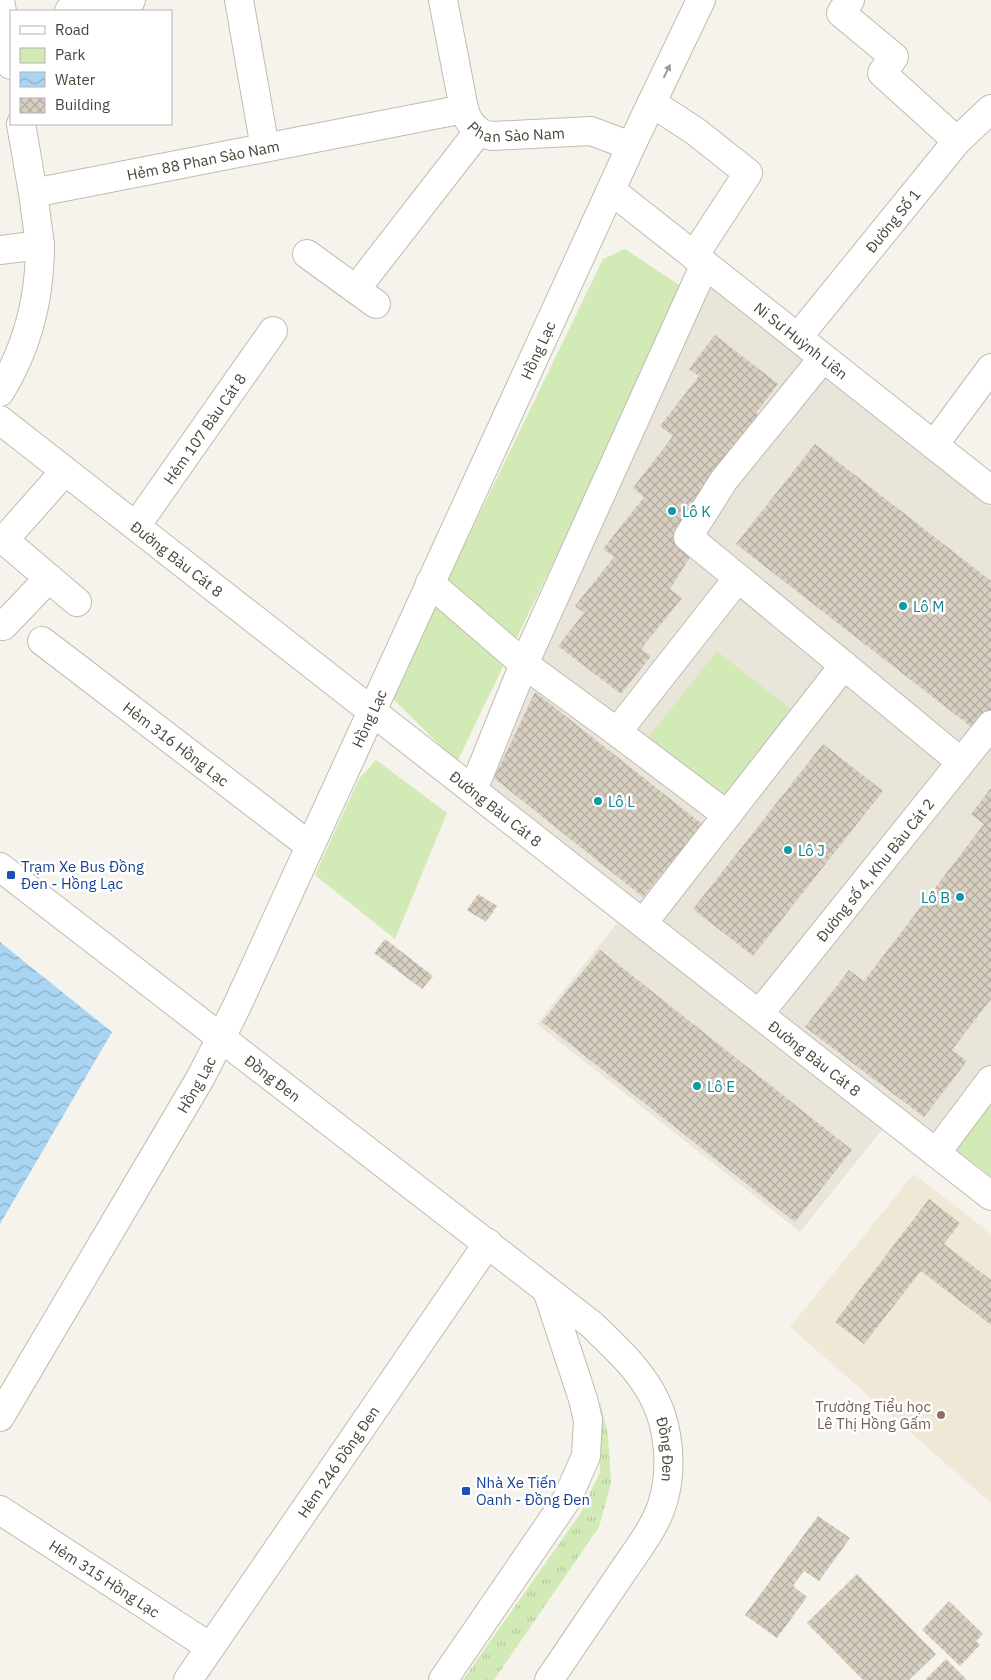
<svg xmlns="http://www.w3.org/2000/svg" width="991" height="1680" font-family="'IBM Plex Sans',sans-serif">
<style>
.residential{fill:#eae5da}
.education{fill:#efe8d6}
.grass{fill:url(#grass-tufts)}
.green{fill:#d2eab5}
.water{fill:url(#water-waves)}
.building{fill:url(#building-cross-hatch)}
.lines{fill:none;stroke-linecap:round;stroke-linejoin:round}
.minor-casing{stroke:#c2bbae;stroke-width:30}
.minor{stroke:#fff;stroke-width:28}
.oneway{fill:#9c9892}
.culture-dot{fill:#0f9aa8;stroke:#fff;stroke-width:2}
.transit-dot{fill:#1a4fb4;stroke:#fff;stroke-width:2}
.education-dot{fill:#8d6e63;stroke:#fff;stroke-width:2}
.labels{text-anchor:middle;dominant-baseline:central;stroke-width:5;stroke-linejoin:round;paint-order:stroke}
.street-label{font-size:15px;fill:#4b4439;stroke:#fff}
.culture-label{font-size:15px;fill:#0d838f;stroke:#fff;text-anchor:start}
.transit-label{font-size:15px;fill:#164399;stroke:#fff;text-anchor:start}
.education-label{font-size:15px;fill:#785e54;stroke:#fff;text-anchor:end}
</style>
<defs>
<pattern id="grass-tufts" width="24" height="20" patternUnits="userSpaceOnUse" patternTransform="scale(1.25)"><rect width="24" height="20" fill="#d2eab5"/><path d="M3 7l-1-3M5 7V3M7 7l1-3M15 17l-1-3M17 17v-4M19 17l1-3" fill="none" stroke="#b6ca9c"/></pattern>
<pattern id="water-waves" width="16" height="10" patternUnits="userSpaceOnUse" patternTransform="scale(1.25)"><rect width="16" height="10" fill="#a9d4f2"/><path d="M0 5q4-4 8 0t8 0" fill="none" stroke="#8caec5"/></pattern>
<pattern id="building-cross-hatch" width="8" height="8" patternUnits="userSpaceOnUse" patternTransform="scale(1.25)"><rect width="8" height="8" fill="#d8cfc1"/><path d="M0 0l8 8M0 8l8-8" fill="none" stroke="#b1aa9e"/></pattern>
</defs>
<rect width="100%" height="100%" fill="#f6f3ec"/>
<!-- residential -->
<polygon class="residential" points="703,280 991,507 991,1184 897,1111 800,1232 537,1024 632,904 482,787"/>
<!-- education -->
<polygon class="education" points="914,1174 991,1234 991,1503 790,1327"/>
<!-- grass -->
<polygon class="grass" points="600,1402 608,1435 611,1483 599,1527 494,1680 463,1680 580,1514 600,1472"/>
<!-- green -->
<g class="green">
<polygon points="625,249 685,289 457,762 391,697 603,259"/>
<polygon points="717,651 802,718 724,816 639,749"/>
<polygon points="376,760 447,813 395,939 315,875 359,779"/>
<polygon points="991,1103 991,1176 956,1149"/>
</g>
<!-- water -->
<polygon class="water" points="0,942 112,1032 0,1224"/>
<!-- building -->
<g class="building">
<polygon points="715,335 778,384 756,413 765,421 707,530 670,589 682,598 641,649 651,656 621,694 558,646 584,613 575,606 614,557 603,549 644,497 633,488 673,436 660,426 699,376 689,369"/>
<polygon points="815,444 991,581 991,718 979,733 736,544"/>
<polygon points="535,692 702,824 643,897 494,778"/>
<polygon points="823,744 883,791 753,956 693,909"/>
<polygon points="991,788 991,999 952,1050 967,1061 924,1117 805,1027 849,970 864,981 984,824 971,814"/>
<polygon points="478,894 497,906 486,922 467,910"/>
<polygon points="385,939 433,976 422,989 374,953"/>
<polygon points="600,950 852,1150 795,1222 542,1022"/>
<polygon points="929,1199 960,1223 944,1244 991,1280 991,1325 921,1271 864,1344 835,1322"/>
<polygon points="818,1516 850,1538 819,1581 804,1571 793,1586 807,1597 777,1638 745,1615"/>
<polygon points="857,1574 936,1654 909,1680 863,1680 807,1623"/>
<polygon points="949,1601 983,1634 976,1641 980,1645 960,1666 922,1630"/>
<polygon points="946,1659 967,1680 925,1680"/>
</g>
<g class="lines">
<defs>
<g id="minor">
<polyline points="0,0 11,65"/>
<polyline points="239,0 265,148"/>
<path id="s1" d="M443,0l21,109c4,14 13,25 28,27l99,-5 40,15"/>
<polyline points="850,0 841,13 894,57 882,73 957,141"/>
<polyline points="69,11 131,0"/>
<polyline points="652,103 695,131 748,173 694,256"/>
<polyline points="21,124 33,193"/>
<path id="s2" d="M612,191l379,299"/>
<path id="s3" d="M0,250l40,-5 -7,-52 431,-84"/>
<polyline points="307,254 376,304"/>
<polyline points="356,289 478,132"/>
<path id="s4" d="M798,337l159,-196 34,-32"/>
<path d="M0,392c28,-45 40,-94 40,-147"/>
<path id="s5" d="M0,420l991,776"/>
<polyline points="934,445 991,368"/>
<polyline points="65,471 4,540 77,602"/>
<path id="s6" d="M136,526l137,-195"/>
<polyline points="738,578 961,762"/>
<polyline points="430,583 524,664 617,732 738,578 688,537 724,480 823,358"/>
<polyline points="0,623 3,626 49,578"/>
<path id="s7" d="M42,641l268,205"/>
<polyline points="617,732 727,815"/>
<polyline points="473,790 524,664 705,264"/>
<path id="s8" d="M0,867l591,457c24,23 51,47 65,78 13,28 16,66 8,96 -7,28 -27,52 -43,76 -24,35 -48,71 -72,106"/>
<polyline points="643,923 844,665"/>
<path id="s9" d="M759,1014l232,-289"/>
<polyline points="936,1153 991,1080"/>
<path id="s10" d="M0,1417l201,-340 35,-69 395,-862 70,-146"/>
<path id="s11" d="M0,1510l210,137"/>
<path id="s12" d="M188,1680l300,-437"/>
<polyline points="443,1680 567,1499 586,1456 588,1420 583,1399 547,1290"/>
</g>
</defs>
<!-- minor casing -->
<use href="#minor" class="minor-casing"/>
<!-- minor -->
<use href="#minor" class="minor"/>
</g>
<!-- one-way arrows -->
<defs><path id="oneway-solid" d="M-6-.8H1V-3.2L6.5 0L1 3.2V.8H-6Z" transform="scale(1.25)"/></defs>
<use class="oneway" href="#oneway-solid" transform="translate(667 71) rotate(-64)"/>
<!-- markers -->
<g class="culture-dot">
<circle cx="672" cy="511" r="5"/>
<circle cx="903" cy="606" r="5"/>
<circle cx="598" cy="801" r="5"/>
<circle cx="788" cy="850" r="5"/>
<circle cx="960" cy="897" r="5"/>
<circle cx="697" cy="1086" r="5"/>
</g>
<g class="transit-dot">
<rect x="6" y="870" width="10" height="10" rx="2.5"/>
<rect x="461" y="1486" width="10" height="10" rx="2.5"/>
</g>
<circle class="education-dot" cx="941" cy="1415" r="5"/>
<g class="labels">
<!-- street labels -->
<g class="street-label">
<text stroke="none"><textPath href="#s1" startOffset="176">Phan Sào Nam</textPath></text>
<text stroke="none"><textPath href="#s3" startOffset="266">Hẻm 88 Phan Sào Nam</textPath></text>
<text stroke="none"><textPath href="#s4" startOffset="150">Đường Số 1</textPath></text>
<text stroke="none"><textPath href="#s2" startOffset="241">Ni Sư Huỳnh Liên</textPath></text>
<text stroke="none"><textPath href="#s10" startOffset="1196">Hồng Lạc</textPath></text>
<text stroke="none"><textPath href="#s6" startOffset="119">Hẻm 107 Bàu Cát 8</textPath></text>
<text stroke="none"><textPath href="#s5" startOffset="225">Đường Bàu Cát 8</textPath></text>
<text stroke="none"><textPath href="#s10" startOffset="791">Hồng Lạc</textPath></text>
<text stroke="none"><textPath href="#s7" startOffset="169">Hẻm 316 Hồng Lạc</textPath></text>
<text stroke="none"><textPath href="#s5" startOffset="630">Đường Bàu Cát 8</textPath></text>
<text stroke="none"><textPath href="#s9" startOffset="185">Đường số 4, Khu Bàu Cát 2</textPath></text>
<text stroke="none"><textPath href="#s5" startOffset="1035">Đường Bàu Cát 8</textPath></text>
<text stroke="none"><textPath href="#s8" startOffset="345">Đồng Đen</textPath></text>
<text stroke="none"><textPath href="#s10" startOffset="386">Hồng Lạc</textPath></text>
<text stroke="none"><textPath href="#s8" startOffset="898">Đồng Đen</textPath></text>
<text stroke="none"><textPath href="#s12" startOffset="265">Hẻm 246 Đồng Đen</textPath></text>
<text stroke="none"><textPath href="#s11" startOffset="125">Hẻm 315 Hồng Lạc</textPath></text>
</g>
<!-- culture labels -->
<g class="culture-label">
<text x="682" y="511">Lô K</text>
<text x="913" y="606">Lô M</text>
<text x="608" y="801">Lô L</text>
<text x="798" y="850">Lô J</text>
<text x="950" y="897" text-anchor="end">Lô B</text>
<text x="707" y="1086">Lô E</text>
</g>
<!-- transit labels -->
<g class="transit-label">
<text x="21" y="866">Trạm Xe Bus Đồng<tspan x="21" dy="17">Đen - Hồng Lạc</tspan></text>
<text x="476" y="1482">Nhà Xe Tiến<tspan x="476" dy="17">Oanh - Đồng Đen</tspan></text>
</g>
<!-- education labels -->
<g class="education-label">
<text x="931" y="1406">Trươờng Tiểu học<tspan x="931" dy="17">Lê Thị Hồng Gấm</tspan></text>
</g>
</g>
<!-- legend -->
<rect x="10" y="10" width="162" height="115" fill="#ffffff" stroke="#b7b4b0"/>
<rect x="20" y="26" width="25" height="8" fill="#ffffff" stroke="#b7b4b0"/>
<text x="55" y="35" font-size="15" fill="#4b4439">Road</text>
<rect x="20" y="48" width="25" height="15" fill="#d2eab5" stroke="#b7b4b0"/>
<text x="55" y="60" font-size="15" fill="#4b4439">Park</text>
<rect x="20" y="72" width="25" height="15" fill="url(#water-waves)" stroke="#b7b4b0"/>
<text x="55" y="85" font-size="15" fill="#4b4439">Water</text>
<rect x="20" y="98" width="25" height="15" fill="url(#building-cross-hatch)" stroke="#b7b4b0"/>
<text x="55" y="110" font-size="15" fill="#4b4439">Building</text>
</svg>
